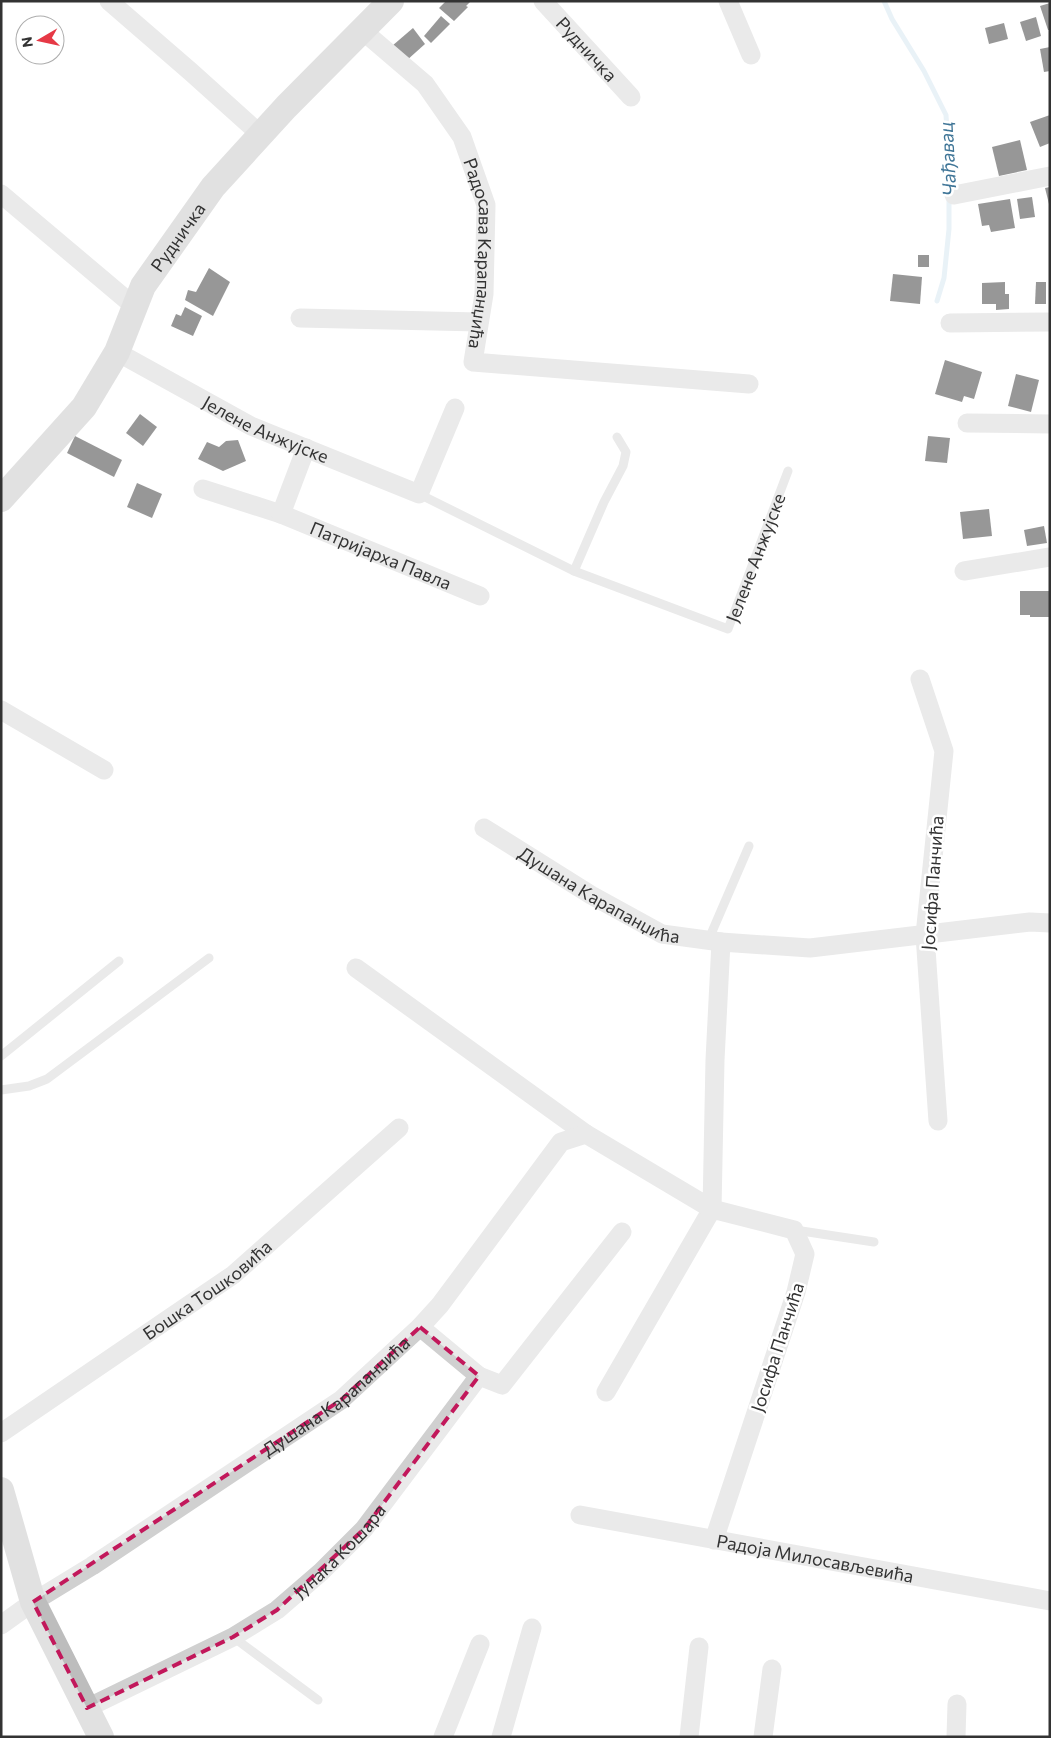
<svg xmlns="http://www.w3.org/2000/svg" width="1051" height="1738" font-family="Commissioner,sans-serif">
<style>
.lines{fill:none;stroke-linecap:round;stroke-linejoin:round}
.stream{stroke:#cfe2ee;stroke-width:5}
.building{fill:#1a1a1a}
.lane{stroke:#d0d0d0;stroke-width:9}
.street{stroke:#d0d0d0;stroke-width:19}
.secondary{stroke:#bdbdbd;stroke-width:26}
.marked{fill:none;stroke:#c2185b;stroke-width:4;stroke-dasharray:10 6;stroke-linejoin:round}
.labels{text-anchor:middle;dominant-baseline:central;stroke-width:5;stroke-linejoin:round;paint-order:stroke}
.street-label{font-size:18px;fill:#333;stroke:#fff}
.water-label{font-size:19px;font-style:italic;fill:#3f7597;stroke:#fff}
</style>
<rect width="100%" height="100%" fill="#fff"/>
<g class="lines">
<!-- stream -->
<polyline class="stream" points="884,1 892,19 924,71 946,115 949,161 949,229 944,278 937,301"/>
</g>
<!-- building -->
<g class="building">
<polygon points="446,1 471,1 466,6 468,7 454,21 439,8"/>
<polygon points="1050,3 1050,30 1048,30 1040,6"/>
<polygon points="441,16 450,24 431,43 424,36"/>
<polygon points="1036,17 1041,36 1026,41 1020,22"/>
<polygon points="1004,23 1008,39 989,44 985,28"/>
<polygon points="413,28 425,44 406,61 392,46"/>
<polygon points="1050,47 1050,71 1044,72 1040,49"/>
<polygon points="1050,115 1050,143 1040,147 1030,122"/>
<polygon points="1020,140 1027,170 999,176 992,147"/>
<polygon points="1050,187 1050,204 1049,204 1045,188"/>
<polygon points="1032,197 1035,217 1020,219 1017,199"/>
<polygon points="1010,199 1015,228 991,232 989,225 982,226 978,204"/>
<rect x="918" y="255" width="11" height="12"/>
<polygon points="209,268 230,282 213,316 185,300 188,290 196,292"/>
<polygon points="893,274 922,277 920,304 890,301"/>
<polygon points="1005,282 1005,294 1009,294 1009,309 996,310 996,304 982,304 982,283"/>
<polygon points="1036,282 1046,282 1046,304 1035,304"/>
<polygon points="185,307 202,316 193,336 171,326 176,314 181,316"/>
<polygon points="945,360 982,372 974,399 964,396 962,402 935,394"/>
<polygon points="1016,374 1039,380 1031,412 1008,406"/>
<polygon points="140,414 157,427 143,446 126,433"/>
<polygon points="75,436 122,460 114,477 67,453"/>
<polygon points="928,436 950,438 947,463 925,461"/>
<polygon points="238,440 246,461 223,471 198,459 207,442 219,447 226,441"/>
<polygon points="137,483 162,494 152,518 127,507"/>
<polygon points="989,509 992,536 963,539 960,512"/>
<polygon points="1044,526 1047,543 1027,546 1024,530"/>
<polygon points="1020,591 1050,591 1050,617 1030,617 1030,615 1020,615"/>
</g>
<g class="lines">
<!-- lane -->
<g class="lane">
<polyline points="419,494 574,571 604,502 623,466 626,452 617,437"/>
<path id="s1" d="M574,571l154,58 60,-158"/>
<polyline points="708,941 749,846"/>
<polyline points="1,1056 119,961"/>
<polyline points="1,1090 29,1086 47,1079 209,958"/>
<polyline points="795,1230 874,1242"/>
<polyline points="233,1637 318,1700"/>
</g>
<!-- street -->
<g class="street">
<polyline points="109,1 191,72 261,135"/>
<path id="s2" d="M543,1l88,96"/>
<polyline points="728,1 751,55"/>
<path id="s3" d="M363,31l62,53 37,53 24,68 -2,89 -11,68 276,22"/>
<polyline points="1,194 135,307"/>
<polyline points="954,195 1050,176"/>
<polyline points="300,318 479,322"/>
<polyline points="950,323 1050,322"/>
<path id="s4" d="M117,352l134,74 168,68 36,-86"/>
<polyline points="967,423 1050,424"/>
<path id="s5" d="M203,489l78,25 199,82"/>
<polyline points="281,514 306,448"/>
<polyline points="964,571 1050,557"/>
<polyline points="920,679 944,751 925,935 938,1121"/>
<polyline points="1,710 104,770"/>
<path id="s6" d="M484,828l107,67 71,39 59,8"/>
<polyline points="356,968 586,1134"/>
<polyline points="479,1376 502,1385 622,1232"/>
<polyline points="606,1392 712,1209 794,1230 805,1254 796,1292 714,1540"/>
<path id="s7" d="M1,1433l232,-158 166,-147"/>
<path id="s8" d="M580,1515l470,86"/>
<path id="s9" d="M1,1625l32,-23 59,-36 249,-166 79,-73 20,-22 121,-163 25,-8 126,75 3,-149 6,-118 89,6 220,-26 20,1"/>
<path id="s10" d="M87,1708l146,-71 44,-27 44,-38 43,-43 115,-153 -59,-49"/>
<polyline points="443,1737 480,1644"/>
<polyline points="501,1737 532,1628"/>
<polyline points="689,1737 699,1647"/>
<polyline points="763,1737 772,1669"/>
<polyline points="956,1737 957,1704"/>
</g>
<!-- secondary -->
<g class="secondary">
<path id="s11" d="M1,499l83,-92 33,-55 26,-66 70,-99 73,-80 105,-106"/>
<polyline points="1,1490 33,1602 101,1737"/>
</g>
</g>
<!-- marked area -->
<path d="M0 0H1051V1738H0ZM420,1327l59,49 -115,153 -87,81 -44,27 -146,71 -54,-106 308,-202z" fill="#fff" fill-opacity=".55" fill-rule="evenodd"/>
<path class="marked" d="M420,1327l59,49 -115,153 -87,81 -44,27 -146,71 -54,-106 308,-202z"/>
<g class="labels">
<!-- street labels -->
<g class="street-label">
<text stroke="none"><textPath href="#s2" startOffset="65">Рудничка</textPath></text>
<text stroke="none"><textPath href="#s11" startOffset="319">Рудничка</textPath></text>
<text stroke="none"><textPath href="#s3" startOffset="266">Радосава Карапанџића</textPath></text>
<text stroke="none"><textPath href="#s4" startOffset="168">Јелене Анжујске</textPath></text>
<text stroke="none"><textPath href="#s5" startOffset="190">Патријарха Павла</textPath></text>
<text stroke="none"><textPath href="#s1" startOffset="241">Јелене Анжујске</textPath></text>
<text transform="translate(932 883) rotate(-86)">Јосифа Панчића</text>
<text stroke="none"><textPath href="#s6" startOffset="134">Душана Карапанџића</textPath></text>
<text stroke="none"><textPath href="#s7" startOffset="251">Бошка Тошковића</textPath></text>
<text transform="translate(777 1347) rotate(-72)">Јосифа Панчића</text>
<text stroke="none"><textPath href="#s9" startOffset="406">Душана Карапанџића</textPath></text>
<text stroke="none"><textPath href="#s10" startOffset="300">Јунака Кошара</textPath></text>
<text stroke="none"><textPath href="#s8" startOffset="239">Радоја Милосављевића</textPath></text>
</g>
<!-- water labels -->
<g class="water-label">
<text transform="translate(947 159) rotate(-93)">Чађавац</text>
</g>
</g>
<!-- border -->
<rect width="1051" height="1738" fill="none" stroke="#333333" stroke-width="5"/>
<!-- north arrow -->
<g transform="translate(40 40) rotate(261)"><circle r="24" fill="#ffffff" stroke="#adadad"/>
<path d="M0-4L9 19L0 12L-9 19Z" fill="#e63946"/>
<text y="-8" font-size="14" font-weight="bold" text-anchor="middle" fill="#333333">N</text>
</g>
</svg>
